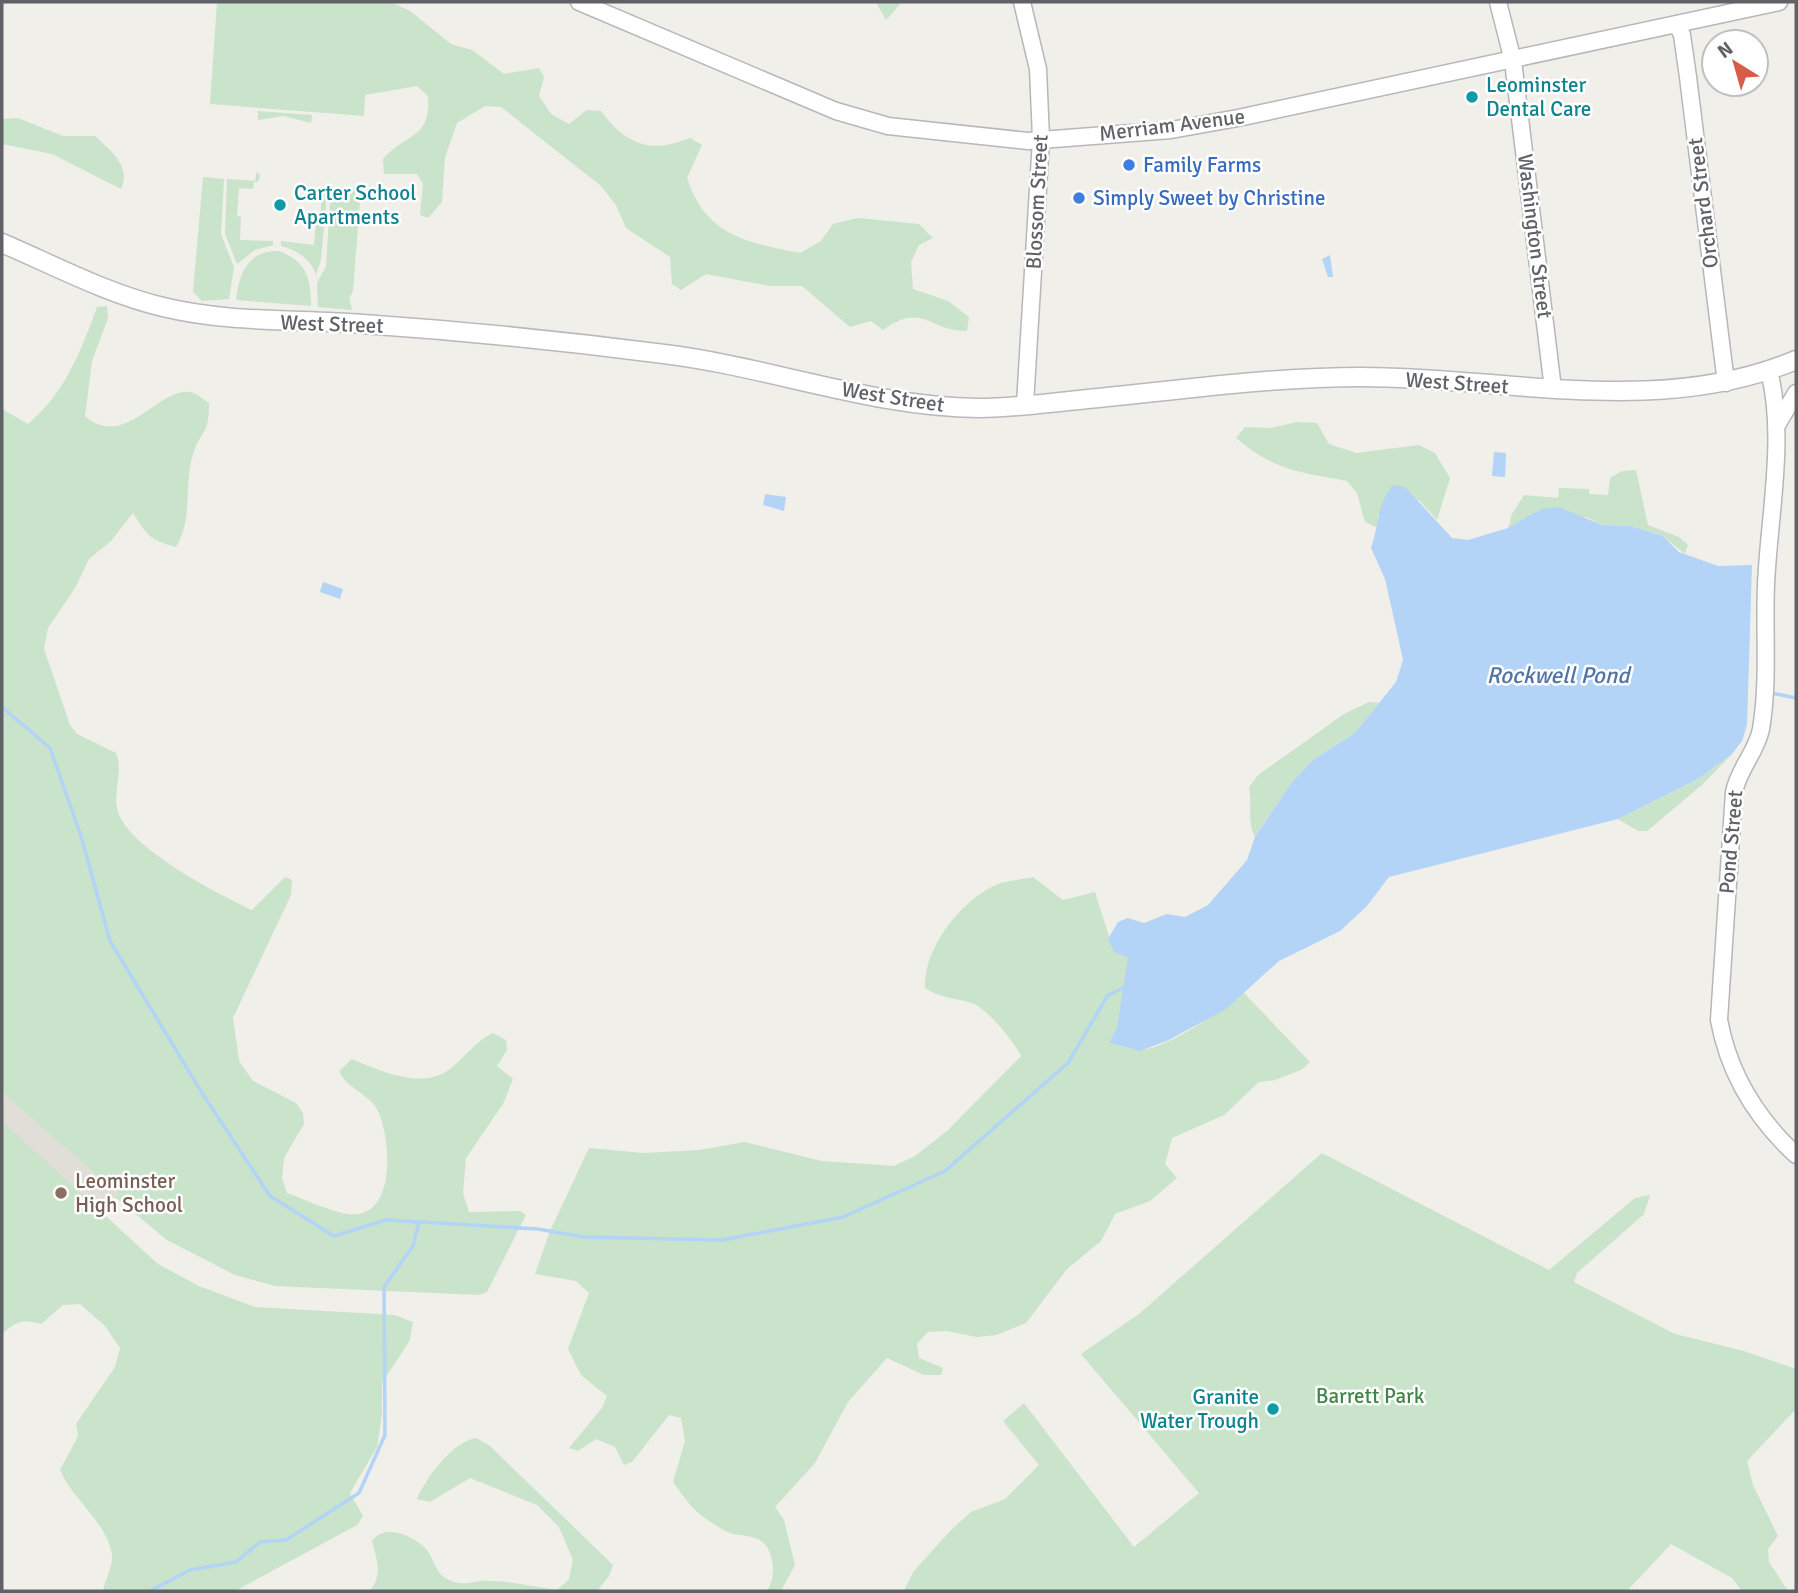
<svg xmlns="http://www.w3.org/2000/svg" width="1798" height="1593" font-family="Signika,sans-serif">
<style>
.education{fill:#e0ded7}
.green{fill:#c9e4ca}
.water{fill:#b3d4f6}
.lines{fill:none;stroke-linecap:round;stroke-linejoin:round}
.stream{stroke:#b3d4f6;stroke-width:3.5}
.tertiary-casing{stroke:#b5b7bb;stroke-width:19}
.secondary-casing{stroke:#b7b9be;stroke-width:21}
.tertiary{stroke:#fff;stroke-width:16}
.secondary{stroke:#fff;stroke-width:18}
.culture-dot{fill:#0f9aa8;stroke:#fff;stroke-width:2.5}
.shop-dot{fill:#3f7fe0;stroke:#fff;stroke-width:2.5}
.education-dot{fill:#8d6e63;stroke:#fff;stroke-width:2.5}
.labels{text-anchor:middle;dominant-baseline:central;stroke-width:5;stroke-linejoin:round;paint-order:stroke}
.culture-label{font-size:21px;fill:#0d838f;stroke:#fff;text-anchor:start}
.street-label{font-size:21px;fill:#606267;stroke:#fff}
.shop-label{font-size:21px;fill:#366cbe;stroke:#fff;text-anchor:start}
.education-label{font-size:21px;fill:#785e54;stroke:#fff;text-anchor:start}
.park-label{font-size:21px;fill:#418449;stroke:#fff}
.water-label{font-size:23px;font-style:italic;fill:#5074a6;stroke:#fff}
</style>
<rect width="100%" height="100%" fill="#f0efe9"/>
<!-- education -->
<polygon class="education" points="2,1070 121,1192 2,1319"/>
<!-- green -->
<g class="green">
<path d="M217,2h174l19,9 41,33 21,6 32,24 35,-6 5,9 -5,19 12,18 18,10 18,-14 14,1c25,34 50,43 89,27l12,7 -15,33c19,58 59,64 113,75l21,-12 12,-17 25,-6 61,6 14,14 -14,7 -8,17 2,27 35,12 21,16 -2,14c-37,1 -44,-30 -84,-1l-12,-9 -21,6 -48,-41h-32l-64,-12 -25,16 -9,-6 -2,-27 -44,-29 -10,-23 -15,-19 -100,-79 -16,-1 -28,17 -12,34 -3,45 -14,16 -8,-3 3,-31 -6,-10h-33l-1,-15c24,-27 48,-19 45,-63l-11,-10 -52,9 -1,21 -154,-12z"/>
<polygon points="876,2 902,2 886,20"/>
<polygon points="258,111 312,115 311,123 284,116 258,120"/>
<path d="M18,118l45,18h32c15,14 37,31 26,53l-69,-35 -50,-10v-25z"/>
<polygon points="257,171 260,176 258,182 254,182 253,189 239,188 237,216 241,217 240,240 273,241 273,245 255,250 237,264 225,234 227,179 255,181"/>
<polygon points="203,177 224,179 221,234 234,267 229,299 202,301 193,292"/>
<polygon points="315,186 361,188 353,291 349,298 352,310 318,307 317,283 326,266 331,187"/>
<path d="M322,193h5l-6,67 -5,15c-5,-16 -19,-25 -35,-29v-5l33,4 2,-22 4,-1z"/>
<path d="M279,251c27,10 32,28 32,55l-75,-6c3,-27 12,-50 43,-49z"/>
<path d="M107,306l1,12 -16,43 -7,55c40,35 73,-29 105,-24 6,1 13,7 19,11 0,33 -8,26 -16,51 -10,32 1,63 -17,93 -27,-7 -29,-12 -43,-34l-22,28 -22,18 -14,29 -27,40 -4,21 26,76 7,9 39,19c8,19 -4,39 2,59 12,37 100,82 134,98l33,-33 7,3 -1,15 -58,123 6,43 14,20 43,22 7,10 1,11 -20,34 -2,21 5,14c17,6 44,19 61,21 50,6 43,-78 29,-105 -9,-16 -31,-21 -38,-38l13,-12c28,12 72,32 99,9 15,-12 25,-27 42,-35l13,7 1,10 -10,16 16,13 -10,25 -37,54 -3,35 6,19 51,-1 6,4 -39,77 -8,3 -204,-9 -40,-11 -68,-35 -51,-42 3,-4 -117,-102v-683l26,15c37,-31 53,-73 69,-117z"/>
<path d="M1297,422l20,1 12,21 27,9 63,-8 16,8 15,25 -13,42 -18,-20 -41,15v13l-13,-6 -8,-29 -10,-12c-48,-9 -72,-10 -111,-43l9,-11 26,1z"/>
<polygon points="1636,470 1648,525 1679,537 1688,545 1685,554 1663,536 1631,526 1602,525 1586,517 1508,528 1512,514 1524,495 1558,498 1559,488 1589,489 1589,494 1608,495 1610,478 1622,471"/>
<path d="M1369,702l10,1 -24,30 -42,27 -21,22 -37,55c-8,-13 -3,-34 -6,-50l9,-12 86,-61z"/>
<polygon points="1732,754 1703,784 1647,831 1638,831 1618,819 1698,779"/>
<path d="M1033,877l30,23 32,-8 19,60 15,4 -12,71 -8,16c10,2 24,8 33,7 25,-2 84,-41 101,-58l67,70 -9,8 -26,10 -16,2 -35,33 -52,23 -7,26 12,14 -27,23 -35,13 -14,27 -34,28 -41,54 -30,12 -19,2 -31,-6 -18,1 -11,12 2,14 24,10 -2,7h-17l-37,-17 -39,44 -33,61 -40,44 9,13 11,45 -14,26h-14c6,-9 7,-20 5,-31 -5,-24 -19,-23 -39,-26 -8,-2 -17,-9 -24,-13 -17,-11 -24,-23 -36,-39l12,-41 -4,-23 -12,-3 -37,47 -8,3 -9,-18 -19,-8 -18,12 -9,-3 33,-40 5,-12 -26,-21 -13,-26 21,-56 -13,-12 -41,-7 15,-43 39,-83 54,5 56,-3 46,-8 77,19 72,5 21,-10 32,-25 74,-75c-7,-14 -34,-48 -49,-53 -16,-5 -33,-5 -47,-15 -2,-39 36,-88 71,-103 11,-5 26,-5 37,-8z"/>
<path d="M2,1121l156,143 41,22 56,21 140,8 18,7 -3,18 -28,43v31l-5,33 -27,46 13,23 -6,9 -122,66h-132c2,-11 11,-26 9,-37 -6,-33 -40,-55 -52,-84l18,-34 -2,-12 39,-57 5,-19 -15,-22 -25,-22 -17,1 -22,19c-18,-6 -25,-2 -39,10z"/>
<polygon points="1322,1153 1549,1270 1635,1198 1650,1195 1644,1214 1577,1273 1574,1282 1675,1334 1744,1351 1796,1369 1796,1409 1747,1461 1753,1485 1778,1536 1768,1549 1769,1562 1788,1591 1742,1591 1732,1578 1671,1544 1627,1591 904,1591 913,1572 952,1529 971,1512 1005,1499 1039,1465 1003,1421 1024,1403 1134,1547 1199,1493 1081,1354 1139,1314"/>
<path d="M476,1438l14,8 123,119 -4,11 -12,15h-227c13,-17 7,-30 2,-50 12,-17 38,-7 52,6 9,8 10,24 21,31 21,11 27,1 47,3 22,1 43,6 65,9l12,-11 4,-19 -14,-33 -22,-22 -67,-27 -40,24 -13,-3c9,-21 35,-57 59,-61z"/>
</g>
<!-- water -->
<g class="water">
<polygon points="1330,255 1333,277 1328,277 1322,259"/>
<polygon points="1494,452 1506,453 1505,477 1492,476"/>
<path d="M1393,485l12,2 47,51 16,2 40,-12 33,-19 18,-2 43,18 29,1 32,10 16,16 39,14 34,-1 -5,160 -5,16 -10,13 -34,25 -80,40 -229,58 -23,30 -26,24 -61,30 -53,48 -59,32 -27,10 -31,-8 8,-16 11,-70 -14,-5 -6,-13 10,-17 10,-4 16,5 23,-9 18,3 23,-12 39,-45 8,-23 37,-55 21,-22 42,-27 41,-51 7,-22 -5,-23 -13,-58 -14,-31c8,-23 6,-44 22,-63z"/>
<polygon points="765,494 786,497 784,511 763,505"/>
<polygon points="323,582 343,589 340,599 320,592"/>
</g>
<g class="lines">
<!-- stream -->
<g class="stream">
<polyline points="1771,693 1796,698"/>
<polyline points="2,707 50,748 81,836 110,941 202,1093 270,1196 334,1236 386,1220 538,1229 583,1237 722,1240 843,1217 945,1171 1068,1063 1108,995 1126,987"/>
<polyline points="150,1591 190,1570 236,1562 260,1542 286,1540 359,1493 385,1435 384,1287 413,1246 419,1222"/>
</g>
<defs>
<g id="tertiary">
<polyline points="579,2 836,111 888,126 1028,141 1171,130 1238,118 1779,2"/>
<polyline points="1022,2 1038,69 1041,139 1025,404"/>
<polyline points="1498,2 1513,61 1553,389"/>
<polyline points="1677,24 1682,35 1688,77 1726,383"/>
<path d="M1769,371c17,65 0,146 -3,213 -2,48 3,98 -5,145 -4,22 -22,39 -27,63l-15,228c10,54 37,98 77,135"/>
<polyline points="1777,425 1796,393"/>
</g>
<path id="secondary" d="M2,243c51,22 106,51 161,64 66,16 133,12 200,17 101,7 201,17 301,30 106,13 207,53 315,54 33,0 67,-5 100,-8 94,-9 189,-23 283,-23 145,0 295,41 434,-17"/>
</defs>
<!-- tertiary casing -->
<use href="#tertiary" class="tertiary-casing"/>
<!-- secondary casing -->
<use href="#secondary" class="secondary-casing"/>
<!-- tertiary -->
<use href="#tertiary" class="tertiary"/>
<!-- secondary -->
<use href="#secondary" class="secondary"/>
</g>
<!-- markers -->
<g class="culture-dot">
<circle cx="1472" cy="97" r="7"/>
<circle cx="280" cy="205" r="7"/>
<circle cx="1273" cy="1409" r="7"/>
</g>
<g class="shop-dot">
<circle cx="1129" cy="165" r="7"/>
<circle cx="1079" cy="198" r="7"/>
</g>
<circle class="education-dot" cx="61" cy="1193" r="7"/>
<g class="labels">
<!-- culture labels -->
<g class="culture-label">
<text x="1486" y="85">Leominster<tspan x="1486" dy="24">Dental Care</tspan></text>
<text x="294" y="193">Carter School<tspan x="294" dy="24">Apartments</tspan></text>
<text x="1259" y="1397" text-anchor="end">Granite<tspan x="1259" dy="24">Water Trough</tspan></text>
</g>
<!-- street labels -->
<g class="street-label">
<text transform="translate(1172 125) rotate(-7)">Merriam Avenue</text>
<text transform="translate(1037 202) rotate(-87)">Blossom Street</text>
<text transform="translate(1703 203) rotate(-97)">Orchard Street</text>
<text transform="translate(1535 236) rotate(83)">Washington Street</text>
<text transform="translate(332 324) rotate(2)">West Street</text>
<text transform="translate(1457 383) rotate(4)">West Street</text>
<text transform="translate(893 397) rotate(9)">West Street</text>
<text transform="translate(1731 842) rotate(-85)">Pond Street</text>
</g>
<!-- shop labels -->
<g class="shop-label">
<text x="1143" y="165">Family Farms</text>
<text x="1093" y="198">Simply Sweet by Christine</text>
</g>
<!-- education labels -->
<g class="education-label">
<text x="75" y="1181">Leominster<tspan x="75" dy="24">High School</tspan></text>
</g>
<!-- park labels -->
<g class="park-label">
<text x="1370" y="1396">Barrett Park</text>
</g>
<!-- water labels -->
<g class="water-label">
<text x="1558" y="675">Rockwell Pond</text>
</g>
</g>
<!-- border -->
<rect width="1798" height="1593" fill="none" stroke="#606267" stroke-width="7"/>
<!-- north arrow -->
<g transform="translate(1735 63) rotate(323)"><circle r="33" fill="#ffffff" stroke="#bfc0c2" stroke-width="2"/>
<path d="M0-5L12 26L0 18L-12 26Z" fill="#d65d48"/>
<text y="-10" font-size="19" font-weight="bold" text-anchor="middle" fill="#606267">N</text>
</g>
</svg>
